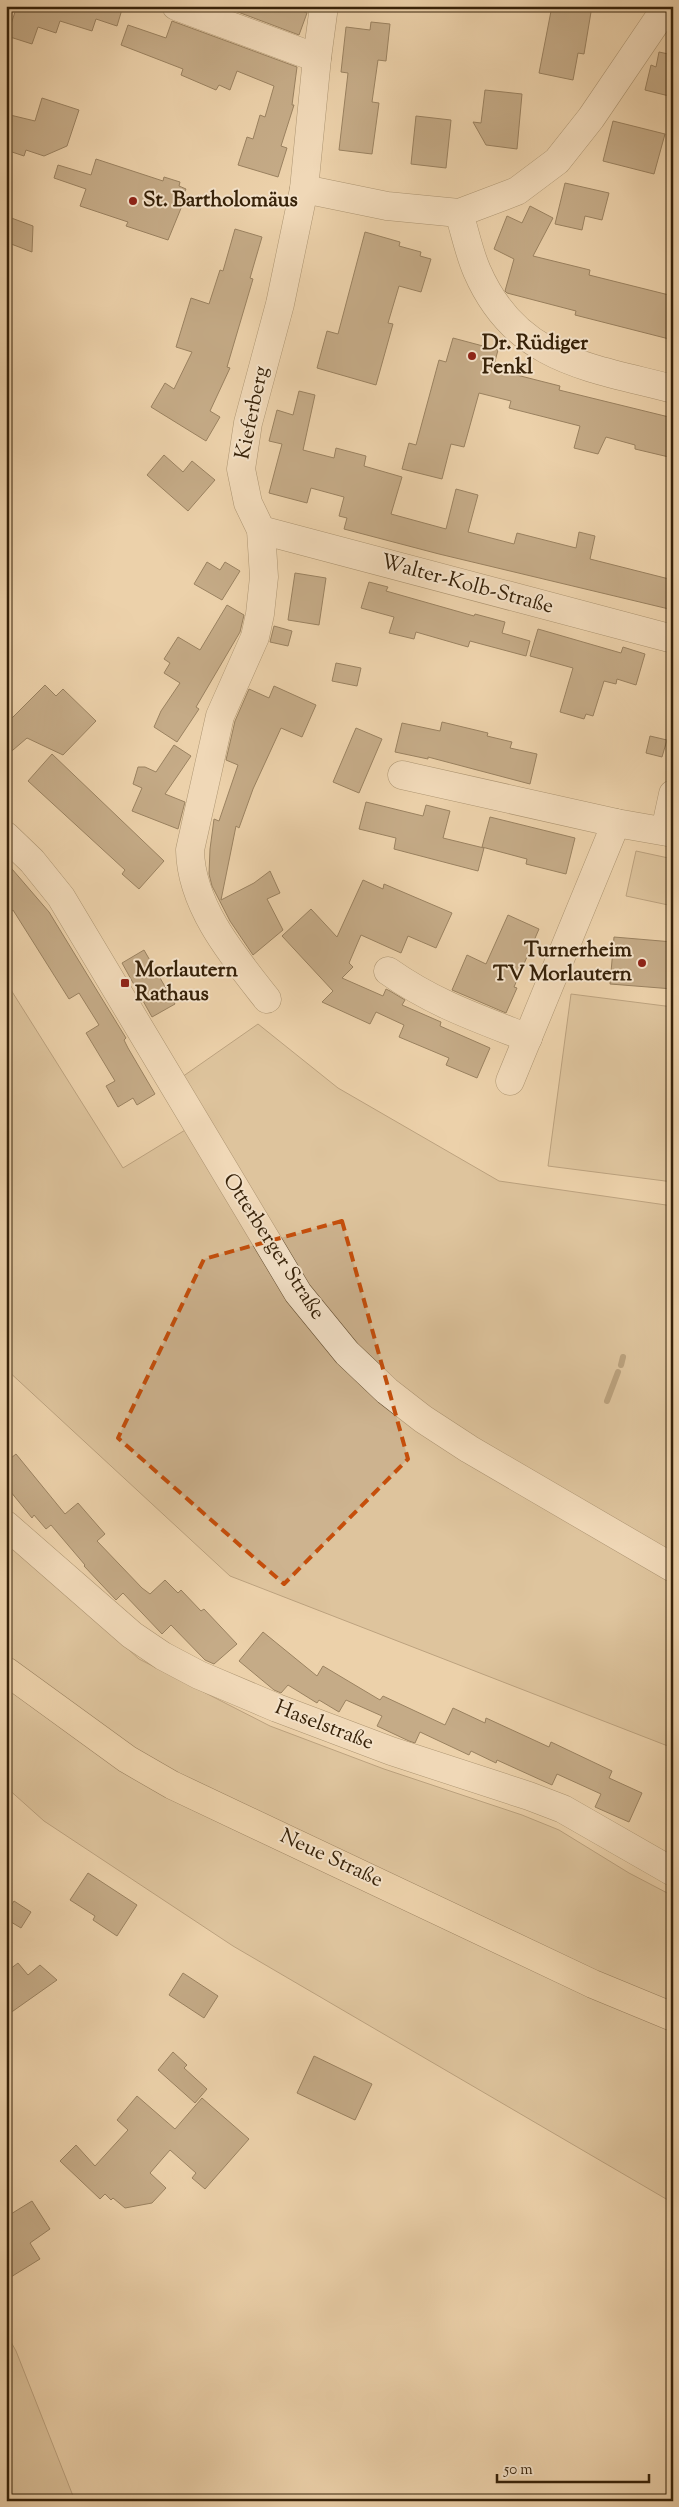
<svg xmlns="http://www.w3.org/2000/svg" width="679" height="2507" font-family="'Sorts Mill Goudy',serif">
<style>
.green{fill:#cdb38f;stroke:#826a4c}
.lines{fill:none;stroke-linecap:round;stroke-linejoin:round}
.stream{stroke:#7e6849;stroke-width:6}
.building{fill:#957d5d;stroke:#372209}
.minor-casing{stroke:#644e31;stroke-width:29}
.major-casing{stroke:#372209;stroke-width:29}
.minor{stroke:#f3e1c8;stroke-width:28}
.major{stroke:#ecd1aa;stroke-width:28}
.marked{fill:none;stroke:#c54e0b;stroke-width:4;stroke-dasharray:10 6;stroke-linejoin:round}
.poi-dot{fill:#8f2418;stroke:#f3e1c8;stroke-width:2}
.labels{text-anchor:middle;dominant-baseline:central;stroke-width:4;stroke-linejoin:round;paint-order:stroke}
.poi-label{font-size:21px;font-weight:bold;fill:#372209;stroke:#f3e1c8;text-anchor:start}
.street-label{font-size:21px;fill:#372209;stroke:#f3e1c8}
</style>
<rect width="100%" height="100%" fill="#ecd1aa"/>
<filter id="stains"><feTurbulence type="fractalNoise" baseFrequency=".004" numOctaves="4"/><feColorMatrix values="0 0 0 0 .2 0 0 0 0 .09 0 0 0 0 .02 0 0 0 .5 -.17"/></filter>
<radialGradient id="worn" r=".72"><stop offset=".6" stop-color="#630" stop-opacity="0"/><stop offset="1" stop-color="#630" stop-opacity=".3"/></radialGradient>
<!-- green -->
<g class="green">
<polygon points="636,851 673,859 673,906 626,896"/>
<polygon points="6,982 123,1168 195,1124 172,1084 258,1024 338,1088 499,1181 673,1206 673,1748 230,1576 6,1369"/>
<polygon points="571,994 673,1007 673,1182 548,1166"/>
<polygon points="6,1539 139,1659 270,1726 384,1769 522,1815 559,1830 629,1873 673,1896 673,2203 233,1946 44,1821 6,1787"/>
<polygon points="6,2333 16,2351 75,2501 6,2501"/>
</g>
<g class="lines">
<!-- stream -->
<g class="stream">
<polyline points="621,1365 623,1357"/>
<polyline points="607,1401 618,1372"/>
</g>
</g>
<!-- building -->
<g class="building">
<polygon points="17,6 123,6 117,26 96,19 92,31 60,21 56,33 38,27 32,44 7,36"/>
<polygon points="222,6 291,6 307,13 299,35"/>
<polygon points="552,6 592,6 584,54 578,53 573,80 539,73"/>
<polygon points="172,21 297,67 292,105 294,105 281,146 287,148 278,177 238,165 247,137 253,139 260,115 265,117 274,86 237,71 230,90 219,85 216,90 181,75 183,69 121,45 128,25 166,38"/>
<polygon points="371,22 390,24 386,61 378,60 372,102 379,103 372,154 339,150 348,73 341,72 346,27 370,30"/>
<polygon points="659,52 673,55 673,82 669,96 645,90 651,65 656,67"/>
<polygon points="485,90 522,94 517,149 486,145 473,122 481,123"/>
<polygon points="42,98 79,110 67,146 44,156 26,150 24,156 6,150 6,114 35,121"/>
<polygon points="416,116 451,120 446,168 411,164"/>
<polygon points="613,121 665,134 654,174 603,161"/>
<polygon points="96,159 163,181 164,177 180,182 179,186 186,189 183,195 186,196 168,240 126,226 128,222 80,206 86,189 54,178 58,165 91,175"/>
<polygon points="565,183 609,193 602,220 585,216 582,230 555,224"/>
<polygon points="530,206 553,218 533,256 590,270 589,275 673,296 673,340 575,315 576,311 507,293 505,291 514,259 494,249 507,216 522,223"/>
<polygon points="6,216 33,226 32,252 6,242"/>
<polygon points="235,229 262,237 250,278 253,279 227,367 230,368 210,411 220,417 206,441 151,407 165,383 174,389 192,352 176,347 191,298 209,304 220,270 223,271"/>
<polygon points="365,232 400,242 399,246 421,252 420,256 431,259 421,292 399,286 388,323 393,324 376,385 317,368 327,331 338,334"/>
<polygon points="453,338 498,350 493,369 560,386 559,390 673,418 673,458 635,449 635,445 606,437 598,454 574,448 580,426 509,408 511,401 479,393 464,447 451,444 442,479 402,469 409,443 416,445 439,360 446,362"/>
<polygon points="299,391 315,395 303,450 334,458 336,448 366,456 364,466 402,477 391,514 446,529 456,489 478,495 468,532 514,544 517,533 576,548 579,532 595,536 590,559 673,580 673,610 439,554 344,529 347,518 339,516 344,497 311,488 307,503 269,493 282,444 269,441 277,410 293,415"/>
<polygon points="164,455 183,472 192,461 215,480 188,511 147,475"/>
<polygon points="207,562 220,570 225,562 240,571 222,600 194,584"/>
<polygon points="295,573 326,578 319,625 288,620"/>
<polygon points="369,582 388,587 386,591 474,616 475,614 505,622 502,633 530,641 526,656 470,641 468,647 416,632 414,639 389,633 394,617 361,608"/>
<polygon points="227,605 244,615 240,632 196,707 199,709 177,742 154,727 161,711 180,683 164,673 170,663 164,659 178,637 200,650"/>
<polygon points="274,626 292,631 288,646 270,642"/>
<polygon points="538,629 621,653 623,647 645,654 636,685 617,679 616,684 604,681 593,716 586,714 584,719 560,712 573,668 530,656"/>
<polygon points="336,663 361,668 357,686 332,681"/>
<polygon points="45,685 56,696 63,689 96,721 63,755 27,738 6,756 6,724"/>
<polygon points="274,686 316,705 302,737 281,728 253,789 239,828 236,826 221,900 254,883 270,871 280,893 267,899 283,930 253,955 230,921 212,886 209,874 210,849 214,819 219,821 238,765 226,760 235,721 249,689 269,698"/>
<polygon points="442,722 488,733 487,736 512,742 510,748 537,754 530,784 428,757 428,759 395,752 402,723 440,731"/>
<polygon points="356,728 382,739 359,793 333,782"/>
<polygon points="650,736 667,740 662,757 646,753"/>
<polygon points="174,745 191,756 165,794 185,802 178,829 132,811 142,788 133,784 138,767 145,767 156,772"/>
<polygon points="52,754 164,861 139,889 122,874 125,870 28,781"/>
<polygon points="366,802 423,816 426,805 450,811 443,838 484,848 478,871 394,849 396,838 359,829"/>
<polygon points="490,817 575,838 566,874 526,864 527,859 482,847"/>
<polygon points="6,862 49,912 126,1038 124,1040 128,1048 155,1094 137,1105 133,1098 118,1107 106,1086 115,1081 86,1033 99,1025 79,993 69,999 13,910 6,915"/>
<polygon points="363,880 383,889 384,884 452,913 436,948 408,936 401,953 361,935 349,963 353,967 342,978 383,996 386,989 390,991 405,1000 402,1005 441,1022 440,1026 490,1048 477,1078 446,1065 449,1058 399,1037 404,1025 376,1012 370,1024 322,1002 333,991 282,936 311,909 337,937"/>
<polygon points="508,915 539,929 514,987 517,988 506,1013 452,990 467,955 486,964"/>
<polygon points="614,937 673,942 673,989 610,984"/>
<polygon points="144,950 175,1004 152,1017 122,963"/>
<polygon points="16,1454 65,1514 78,1503 105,1534 97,1541 142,1588 150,1594 165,1580 178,1593 181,1590 201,1611 204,1609 237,1644 214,1664 205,1660 171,1625 162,1634 123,1593 116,1600 84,1566 85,1565 51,1525 46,1529 34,1515 32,1518 6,1486 6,1462"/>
<polygon points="263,1632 317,1676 323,1666 380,1700 383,1696 445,1725 453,1708 485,1723 486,1718 549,1747 551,1742 612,1771 609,1778 642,1793 629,1822 595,1807 601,1794 557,1774 552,1785 497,1760 496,1763 471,1751 469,1755 420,1732 415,1743 409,1741 377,1726 382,1716 346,1700 339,1712 319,1700 317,1703 288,1685 281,1693 274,1690 239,1661"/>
<polygon points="88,1873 137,1905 117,1936 93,1920 95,1916 70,1900"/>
<polygon points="14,1901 31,1912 21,1928 6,1919 6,1914"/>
<polygon points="18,1963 28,1975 40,1965 57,1980 6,2016 6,1972"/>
<polygon points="183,1973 218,1996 204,2018 169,1995"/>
<polygon points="173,2052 187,2065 184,2068 207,2089 195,2103 158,2070"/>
<polygon points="314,2056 372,2084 355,2120 297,2093"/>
<polygon points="137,2096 175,2129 202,2098 249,2139 205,2189 192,2178 196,2173 170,2150 150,2173 166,2188 152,2203 125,2208 113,2198 111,2200 105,2194 100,2199 60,2161 76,2145 95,2166 128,2130 117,2120"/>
<polygon points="32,2201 50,2229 30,2243 40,2259 6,2280 6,2217"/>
</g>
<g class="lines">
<defs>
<g id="minor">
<polyline points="176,6 317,58"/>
<polyline points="304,189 387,206 459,213 517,191 557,161 591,118 667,6"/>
<path d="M459,213c6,19 10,40 18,58 39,90 112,96 196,118"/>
<polyline points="261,530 673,639"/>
<polyline points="402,775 616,823 673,833"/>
<polyline points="665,831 673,794"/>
<polyline points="6,836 32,861 61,897 298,1293 347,1353 387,1391 423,1419 469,1449 673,1568"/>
<path d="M388,971c45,32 89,47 140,67"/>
<path d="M267,999c-34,-43 -76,-93 -77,-149l30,-134 35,-79 5,-23 4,-37 -3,-47 -13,-27 -7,-34 7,-46 32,-119 24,-115 13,-131 7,-52"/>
<polyline points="510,1081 616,823"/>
<polyline points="6,1525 132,1635 163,1656 199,1675 277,1708 391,1751 529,1796 563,1809 673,1872"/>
</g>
<polyline id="major" points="6,1671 127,1759 172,1785 593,1984 673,2017"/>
</defs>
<!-- minor casing -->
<use href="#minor" class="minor-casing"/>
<!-- major casing -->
<use href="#major" class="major-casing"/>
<!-- minor -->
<use href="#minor" class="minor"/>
<!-- major -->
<use href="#major" class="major"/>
</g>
<!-- marked area -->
<path d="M0 0H679V2507H0ZM342,1221l66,238 -124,125 -166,-146 86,-179z" fill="#ecd1aa" fill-opacity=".55" fill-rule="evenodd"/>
<path class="marked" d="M342,1221l66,238 -124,125 -166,-146 86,-179z"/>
<!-- markers -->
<g class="poi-dot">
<circle cx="133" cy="201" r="5"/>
<circle cx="472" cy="356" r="5"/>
<circle cx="642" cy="963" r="5"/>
<rect x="120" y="978" width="10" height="10" rx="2.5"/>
</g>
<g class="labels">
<!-- poi labels -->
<g class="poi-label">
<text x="143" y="201">St. Bartholomäus</text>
<text x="482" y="344">Dr. Rüdiger<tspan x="482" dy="24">Fenkl</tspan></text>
<text x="632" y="951" text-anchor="end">Turnerheim<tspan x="632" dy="24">TV Morlautern</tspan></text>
<text x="135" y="971">Morlautern<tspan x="135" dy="24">Rathaus</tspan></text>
</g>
<!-- street labels -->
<g class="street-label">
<text transform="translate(253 413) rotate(-78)">Kieferberg</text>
<text transform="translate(467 585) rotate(15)">Walter-Kolb-Straße</text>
<text transform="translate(273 1247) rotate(57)">Otterberger Straße</text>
<text transform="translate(324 1726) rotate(21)">Haselstraße</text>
<text transform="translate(331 1859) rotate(25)">Neue Straße</text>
</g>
</g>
<!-- margin -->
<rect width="679" height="2507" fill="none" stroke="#ecd1aa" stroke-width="25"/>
<rect x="8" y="8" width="664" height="2492" fill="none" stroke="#372209" stroke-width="2.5"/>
<rect x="12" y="12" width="654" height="2482" fill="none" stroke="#372209"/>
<!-- scale -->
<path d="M497 2474v8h152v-8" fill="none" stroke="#372209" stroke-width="2.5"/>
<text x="504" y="2474" font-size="15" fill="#372209" stroke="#f3e1c8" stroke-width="4" paint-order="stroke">50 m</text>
<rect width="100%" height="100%" filter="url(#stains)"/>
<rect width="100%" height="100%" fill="url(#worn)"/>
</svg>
